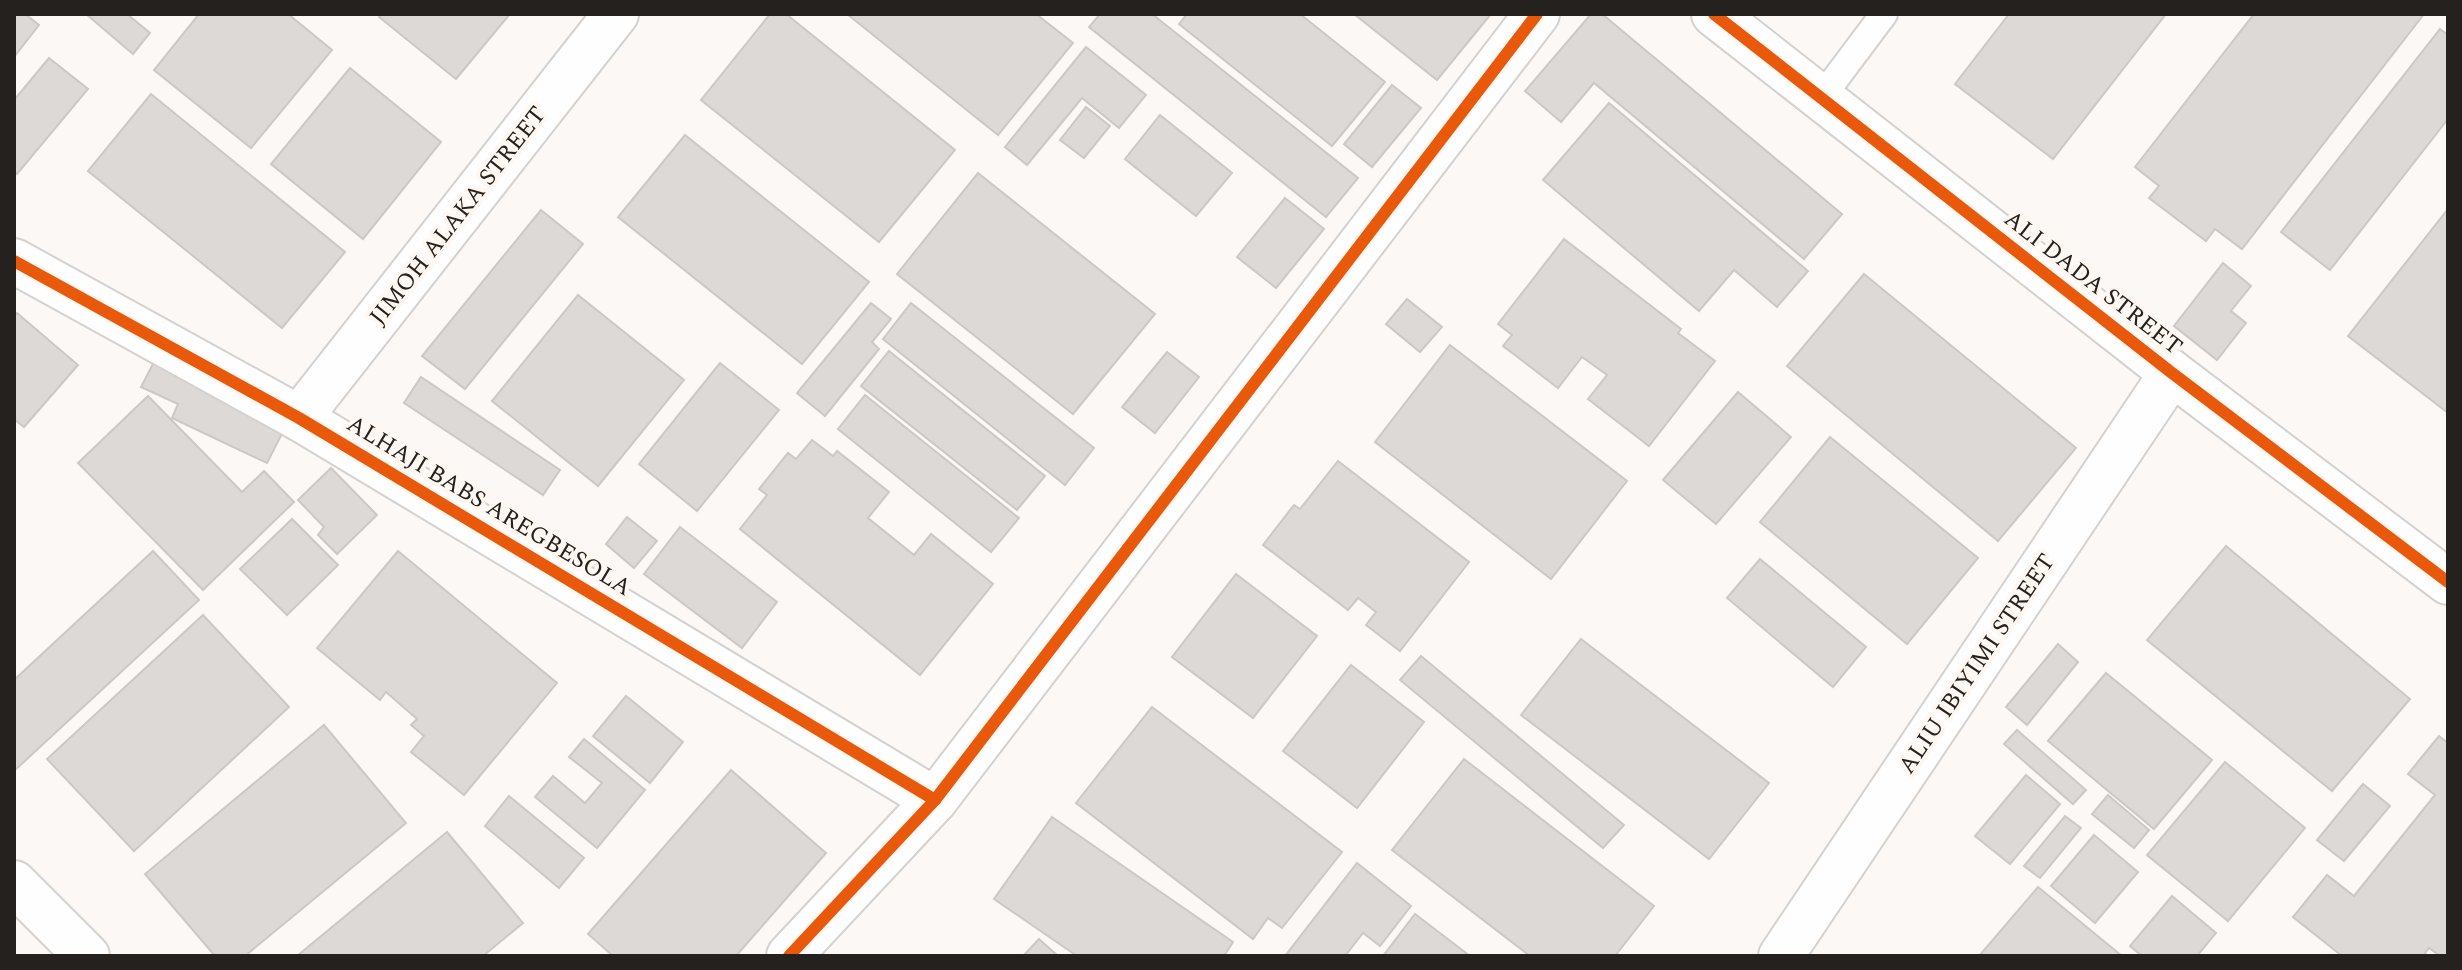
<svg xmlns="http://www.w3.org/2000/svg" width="2462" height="970" font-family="Spectral,serif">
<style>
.building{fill:#ddd9d7;stroke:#ccc8c5;stroke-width:2}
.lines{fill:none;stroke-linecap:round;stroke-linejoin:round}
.lane-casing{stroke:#d4d1ce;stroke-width:30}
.street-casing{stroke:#d4d1ce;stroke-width:48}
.lane{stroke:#fefefe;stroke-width:26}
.street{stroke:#fefefe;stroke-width:44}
.cycleway-casing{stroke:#fef7f2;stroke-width:17}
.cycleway{stroke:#e8590c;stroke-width:12}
.labels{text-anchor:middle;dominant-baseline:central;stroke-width:8;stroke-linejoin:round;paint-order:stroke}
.street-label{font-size:24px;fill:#25211e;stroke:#fef7f2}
</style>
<rect width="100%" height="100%" fill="#fbf8f5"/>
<!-- building -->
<g class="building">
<polygon points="14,14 25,14 39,25 14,57"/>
<polygon points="86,14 127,14 150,33 133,54"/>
<polygon points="199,14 288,14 332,50 251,148 154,70"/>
<polygon points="382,14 510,14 456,79 379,17"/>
<polygon points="770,14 786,14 955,150 879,242 701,100"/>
<polygon points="847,14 1036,14 1073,43 998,135"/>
<polygon points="1100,14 1152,14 1358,178 1326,217 1089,27"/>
<polygon points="1187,14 1300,14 1385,82 1332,146 1179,24"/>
<polygon points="1354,14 1491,14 1437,80"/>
<polygon points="1591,14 1602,14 1842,214 1804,259 1594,83 1561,122 1525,91"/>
<polygon points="2009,14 2166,14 2053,159 1955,84"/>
<polygon points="2254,14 2424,14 2242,249 2215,229 2206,241 2149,198 2159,186 2135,167"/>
<polygon points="2440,29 2448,35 2448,119 2330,270 2281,232"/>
<polygon points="1086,47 1146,95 1119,128 1082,98 1027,165 1005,147"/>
<polygon points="49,58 88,89 17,174 14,171 14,100"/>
<polygon points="350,68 441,142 363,239 271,164"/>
<polygon points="1392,85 1421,108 1372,167 1344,144"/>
<polygon points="151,94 345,252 282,328 88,171"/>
<polygon points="1609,103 1808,271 1777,307 1734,270 1699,311 1543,180"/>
<polygon points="1086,107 1110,126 1084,158 1060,140"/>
<polygon points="1160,115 1232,173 1196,216 1125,159"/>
<polygon points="685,135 869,282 802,364 618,217"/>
<polygon points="978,173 1155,314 1073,414 897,274"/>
<polygon points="1285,198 1324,229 1276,288 1237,257"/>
<polygon points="2448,209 2448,413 2348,336"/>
<polygon points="541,210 583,244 465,389 422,356"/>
<polygon points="1564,239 1681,329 1678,333 1715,361 1649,446 1588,399 1607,375 1582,357 1558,388 1503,346 1512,335 1498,324"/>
<polygon points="2223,263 2251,286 2231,311 2246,323 2217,360 2174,326"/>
<polygon points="1864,274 2076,448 1998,541 1787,366"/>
<polygon points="578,295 684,380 598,486 492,401"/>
<polygon points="1407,299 1442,327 1420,352 1386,324"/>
<polygon points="871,303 891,319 872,342 879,349 825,416 797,393"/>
<polygon points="911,303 1094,448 1065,485 883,339"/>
<polygon points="17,313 78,365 24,427 14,419 14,316"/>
<polygon points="1450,345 1627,481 1551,579 1375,442"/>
<polygon points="889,351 1045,476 1017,510 861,386"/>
<polygon points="1167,352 1199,377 1155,433 1122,407"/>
<polygon points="155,360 287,424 267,463 172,418 178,404 141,387"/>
<polygon points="720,363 779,410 697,511 639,464"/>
<polygon points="421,377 560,470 543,495 404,403"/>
<polygon points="1738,392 1791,437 1716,524 1663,480"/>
<polygon points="865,395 1019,518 991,552 838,429"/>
<polygon points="148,396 242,492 264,471 294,502 203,590 78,463"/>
<polygon points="1830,437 1978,558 1907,644 1760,522"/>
<polygon points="812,440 833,456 837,451 889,492 868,518 914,555 931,534 993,584 920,675 740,529 767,495 759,489 788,453 796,459"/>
<polygon points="1338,461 1469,562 1400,651 1366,625 1376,612 1358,598 1348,610 1263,545 1294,505 1300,509"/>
<polygon points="331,468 377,515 337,554 318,535 324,527 298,500"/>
<polygon points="627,517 657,541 634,568 606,544"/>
<polygon points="292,519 338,565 287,615 240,569"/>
<polygon points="680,527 777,602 742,648 644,574"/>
<polygon points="2226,546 2410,699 2332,791 2147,640"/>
<polygon points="153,551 199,600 14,771 14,680"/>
<polygon points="398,551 557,683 464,795 411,752 424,736 411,725 417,719 386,692 380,700 317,648"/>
<polygon points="1760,559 1866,647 1833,687 1727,598"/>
<polygon points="1236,574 1317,636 1253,718 1172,657"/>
<polygon points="203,615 289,707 134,851 47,759"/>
<polygon points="1581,639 1769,783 1709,859 1521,715"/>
<polygon points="2058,644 2078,662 2027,725 2006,707"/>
<polygon points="1421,656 1624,825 1603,848 1400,680"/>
<polygon points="1351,665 1424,722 1357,808 1283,751"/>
<polygon points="2106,673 2212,760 2154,829 2048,741"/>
<polygon points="626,696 683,742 650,783 593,736"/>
<polygon points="1152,707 1342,852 1282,928 1268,918 1253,939 1076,803"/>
<polygon points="324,725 406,823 245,956 215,956 145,874"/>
<polygon points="2017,730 2086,790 2073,804 2004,744"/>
<polygon points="2439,736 2448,743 2448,956 2440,956 2429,948 2423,956 2342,956 2293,917 2327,875 2354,896 2435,795 2408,774"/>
<polygon points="584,739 645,790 597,848 535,797 553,776 585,803 602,783 569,757"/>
<polygon points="1464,759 1654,906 1615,956 1530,956 1392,850"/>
<polygon points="2225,762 2305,828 2228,921 2147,855"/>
<polygon points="731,770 826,853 736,956 613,956 588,934"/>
<polygon points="2026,775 2060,804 2010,864 1975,836"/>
<polygon points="2363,784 2390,806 2344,861 2317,840"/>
<polygon points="2108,795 2149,830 2134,848 2092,814"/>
<polygon points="509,796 584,858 559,888 485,826"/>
<polygon points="2065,816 2081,828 2040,878 2024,866"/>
<polygon points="1052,817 1233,942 1224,956 1077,956 994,899"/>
<polygon points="447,832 523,923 483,956 297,956"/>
<polygon points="2094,835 2138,872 2095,923 2051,886"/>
<polygon points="1357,863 1411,906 1380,946 1363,933 1345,956 1285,956"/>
<polygon points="2038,887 2122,956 1979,956"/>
<polygon points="2172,896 2216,933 2197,956 2142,956 2130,946"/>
<polygon points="1415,914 1470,956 1383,956"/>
<polygon points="1039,939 1058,956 1023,956"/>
</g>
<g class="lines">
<defs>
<polyline id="lane" points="1821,98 1884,14"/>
<g id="street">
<polyline points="1714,14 2172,373 2448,582"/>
<polyline points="14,261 299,418 935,800"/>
<polyline points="299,418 616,14"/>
<polyline points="14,883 87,956"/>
<polyline points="789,956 935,800 1537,14"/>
<polyline points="1781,956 2172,373"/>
</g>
</defs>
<!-- lane casing -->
<use href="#lane" class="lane-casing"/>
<!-- street casing -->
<use href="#street" class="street-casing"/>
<!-- lane -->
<use href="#lane" class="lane"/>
<!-- street -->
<use href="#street" class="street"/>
<defs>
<g id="cycleway">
<polyline points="1714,14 2172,373 2448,582"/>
<polyline points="14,261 299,418 935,800"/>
<polyline points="789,956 935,800 1537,14"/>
</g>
</defs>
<!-- cycleway casing -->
<use href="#cycleway" class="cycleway-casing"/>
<!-- cycleway -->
<use href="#cycleway" class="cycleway"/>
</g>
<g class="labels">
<!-- street labels -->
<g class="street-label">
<text transform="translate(458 216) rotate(-52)">JIMOH ALAKA STREET</text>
<text transform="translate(2093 283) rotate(38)">ALI DADA STREET</text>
<text transform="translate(489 506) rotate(31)">ALHAJI BABS AREGBESOLA</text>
<text transform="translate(1977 664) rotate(-56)">ALIU IBIYIMI STREET</text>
</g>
</g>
<!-- border -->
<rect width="2462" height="970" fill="none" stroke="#25211e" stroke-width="32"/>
</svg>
